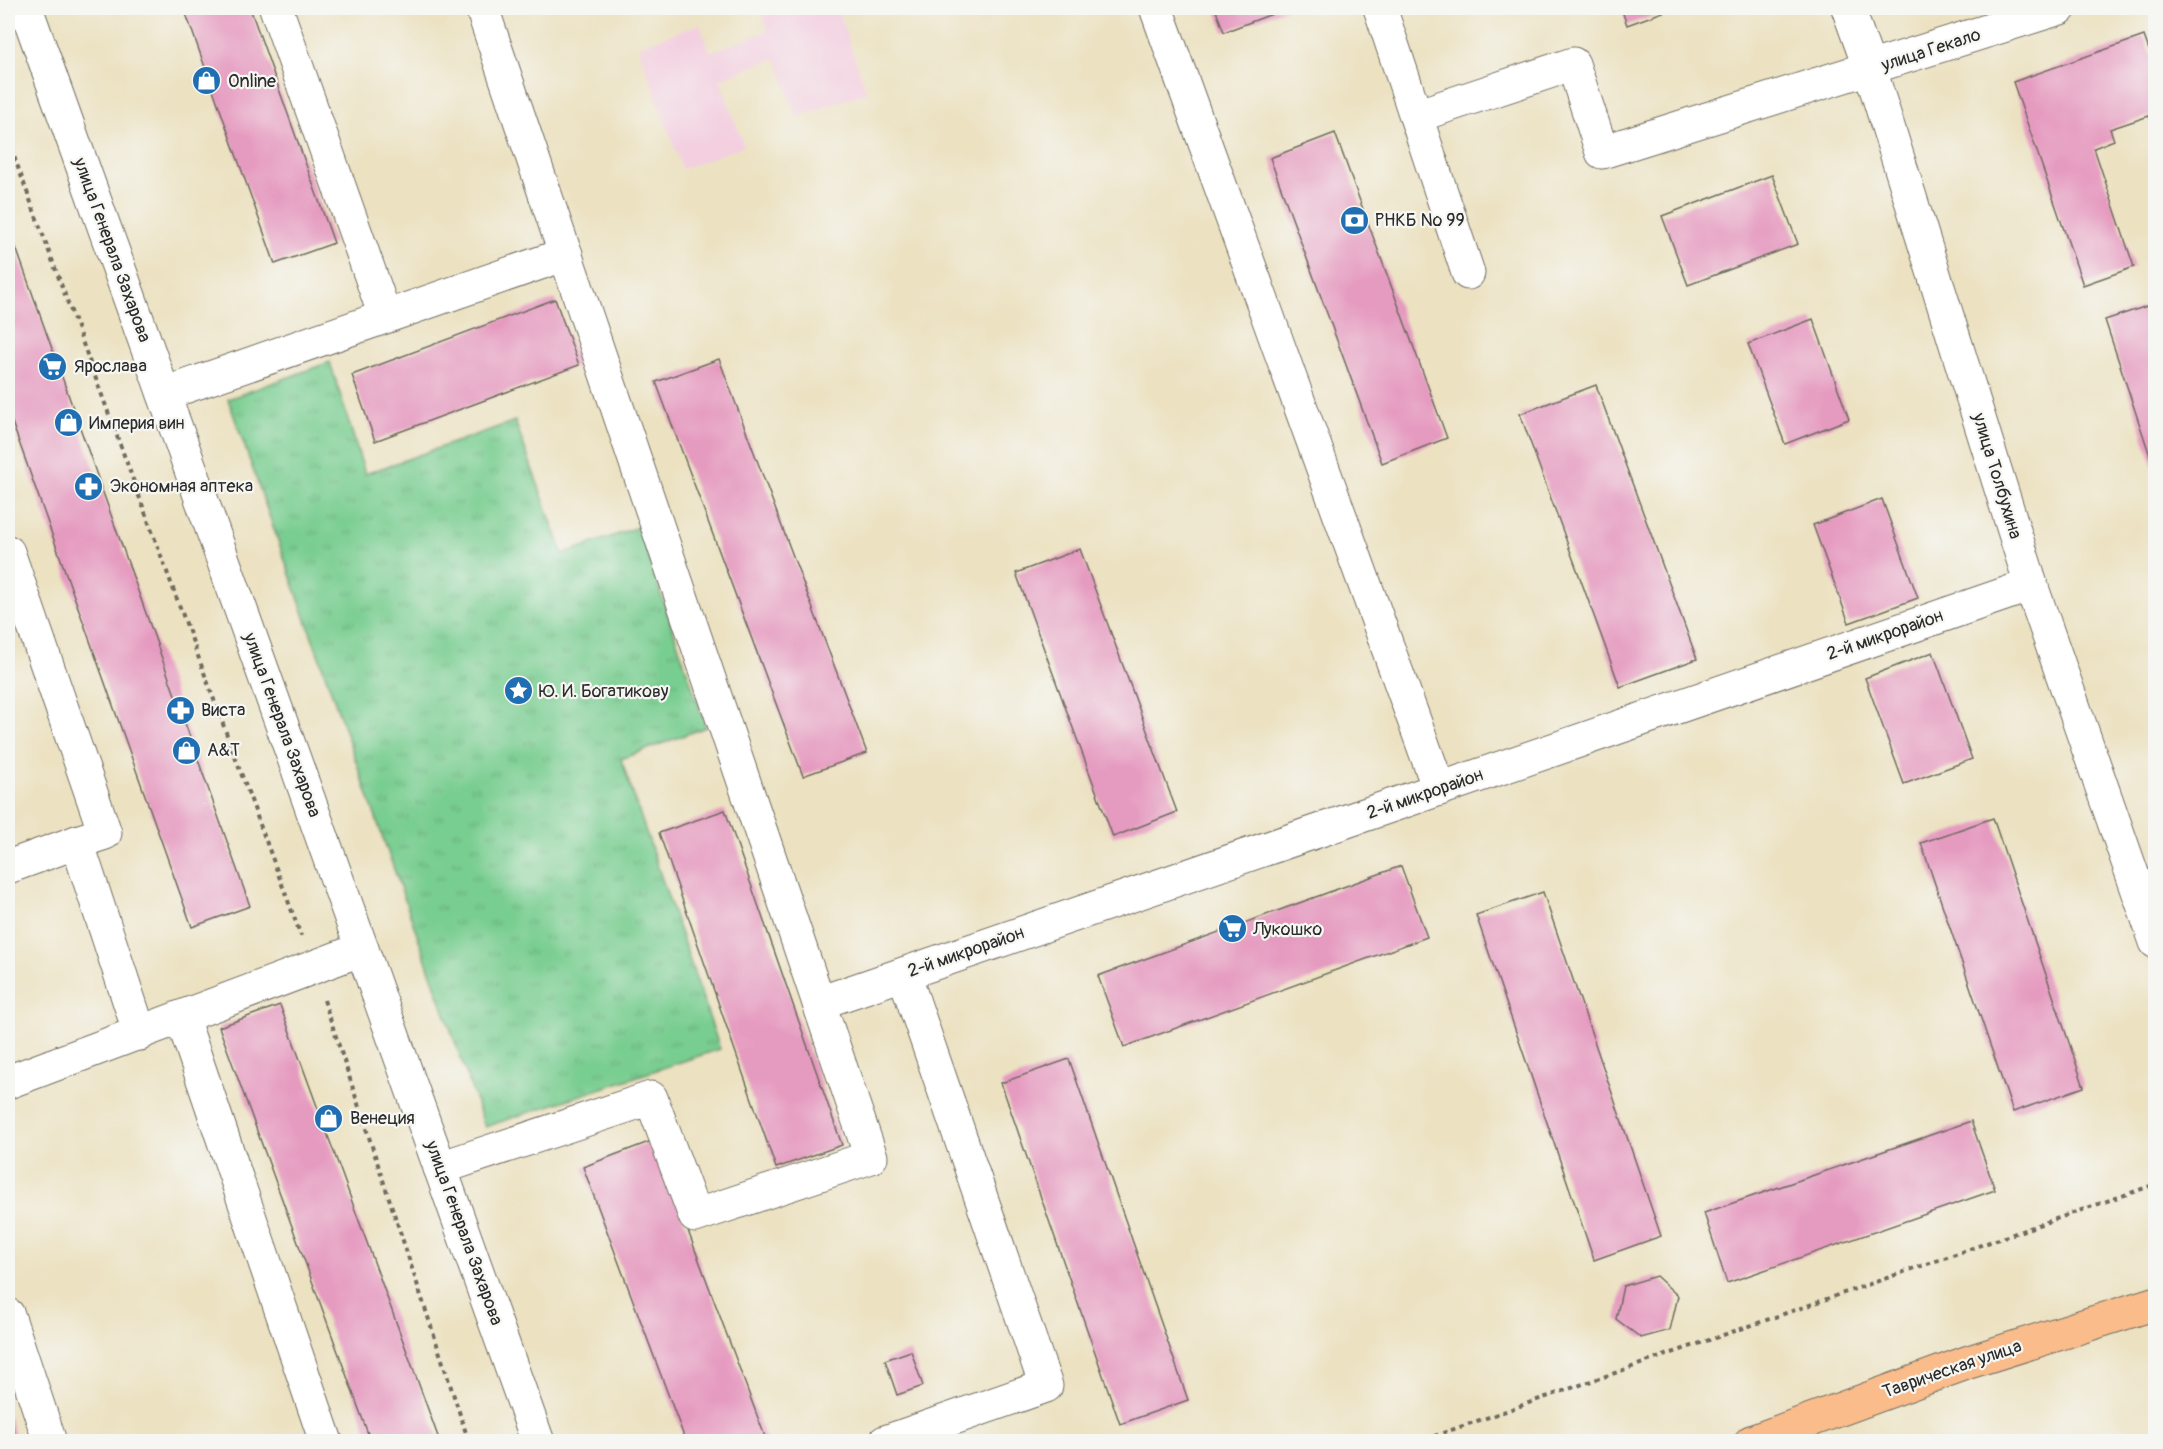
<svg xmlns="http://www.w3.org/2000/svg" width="2163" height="1449" font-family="Pangolin,sans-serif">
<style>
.built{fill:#f3cfe0}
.park{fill:url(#park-tufts);stroke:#527c5e;stroke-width:1.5}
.building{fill:#e59abf}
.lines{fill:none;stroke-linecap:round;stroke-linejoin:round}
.minor-casing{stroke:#6f6b60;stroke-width:35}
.highway-casing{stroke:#6f6b60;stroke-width:35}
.path{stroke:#6f6b60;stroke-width:4;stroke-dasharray:4.5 4.5;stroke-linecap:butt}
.minor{stroke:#fff;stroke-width:33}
.highway{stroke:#f9bc8a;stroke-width:33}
.labels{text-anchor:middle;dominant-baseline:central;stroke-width:4.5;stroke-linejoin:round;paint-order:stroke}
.street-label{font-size:18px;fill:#2b2b2b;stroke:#f6f6f2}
.poi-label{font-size:18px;fill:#2b2b2b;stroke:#f6f6f2;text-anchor:start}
</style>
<defs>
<pattern id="park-tufts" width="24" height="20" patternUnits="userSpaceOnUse" patternTransform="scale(1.5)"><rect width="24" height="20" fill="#78cd90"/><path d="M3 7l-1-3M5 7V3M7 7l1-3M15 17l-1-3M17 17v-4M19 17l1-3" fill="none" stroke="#68b07c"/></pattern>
</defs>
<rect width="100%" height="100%" fill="#f6f6f2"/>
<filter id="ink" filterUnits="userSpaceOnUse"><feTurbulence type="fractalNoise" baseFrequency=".0167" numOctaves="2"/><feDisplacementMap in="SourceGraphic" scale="12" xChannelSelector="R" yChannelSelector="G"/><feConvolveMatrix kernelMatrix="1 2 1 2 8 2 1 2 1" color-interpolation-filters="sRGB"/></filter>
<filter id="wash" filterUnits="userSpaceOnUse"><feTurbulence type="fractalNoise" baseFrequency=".008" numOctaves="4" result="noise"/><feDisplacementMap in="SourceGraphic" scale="24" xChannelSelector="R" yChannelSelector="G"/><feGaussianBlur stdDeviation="1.35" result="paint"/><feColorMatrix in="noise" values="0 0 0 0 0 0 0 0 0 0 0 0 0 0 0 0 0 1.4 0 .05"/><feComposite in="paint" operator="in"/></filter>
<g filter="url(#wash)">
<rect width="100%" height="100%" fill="#ece2c2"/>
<!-- built -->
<polygon class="built" points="760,8 837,8 867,92 797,117 776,58 720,79 744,146 682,169 638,46 700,24 710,52 768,31"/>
<!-- park -->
<polygon class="park" points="330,362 365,474 515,421 563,554 638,527 706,727 621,759 720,1049 485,1127 228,399"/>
<g id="blocks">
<!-- building -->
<g class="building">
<polygon points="184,8 250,8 334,243 275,264"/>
<polygon points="1215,8 1288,8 1224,32"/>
<polygon points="1621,8 1674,8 1627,25"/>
<polygon points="2144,36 2156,69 2156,133 2149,116 2110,129 2114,140 2094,148 2134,267 2083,285 2013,82"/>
<polygon points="1335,133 1447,438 1382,463 1270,158"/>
<polygon points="1772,175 1798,244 1688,285 1662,216"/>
<polygon points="8,225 250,906 192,927 8,411"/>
<polygon points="555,299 579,365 375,441 352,375"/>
<polygon points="2156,303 2156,471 2155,471 2105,320"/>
<polygon points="1813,319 1849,419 1785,444 1748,344"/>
<polygon points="719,359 867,753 803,776 656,382"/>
<polygon points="1596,385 1697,659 1620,687 1520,414"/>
<polygon points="1882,499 1918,598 1849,623 1813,525"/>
<polygon points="1080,549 1177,812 1113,837 1016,573"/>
<polygon points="1933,652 1972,759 1904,784 1865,678"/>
<polygon points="725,810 842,1145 776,1168 659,833"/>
<polygon points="1993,818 2084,1087 2013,1112 1921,843"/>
<polygon points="1401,866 1427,937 1124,1047 1098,976"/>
<polygon points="1543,892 1661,1236 1594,1260 1476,915"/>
<polygon points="280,1005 440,1442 371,1442 219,1027"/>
<polygon points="1069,1059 1188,1400 1120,1424 1001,1083"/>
<polygon points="1971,1121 1995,1190 1727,1283 1704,1213"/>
<polygon points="654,1140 767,1442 686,1442 583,1167"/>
<polygon points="1656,1276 1678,1296 1670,1330 1641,1338 1616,1319 1623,1286"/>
<polygon points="911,1351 923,1386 897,1395 885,1360"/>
<polygon points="8,1415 17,1442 8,1442"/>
</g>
</g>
</g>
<g filter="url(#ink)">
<use href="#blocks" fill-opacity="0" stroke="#6f6b60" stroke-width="1.5"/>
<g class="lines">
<defs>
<g id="minor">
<polyline points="26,8 538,1442"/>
<polyline points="276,8 385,316"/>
<polyline points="1156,8 1439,789"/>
<polyline points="1380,8 1468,273"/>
<polyline points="1848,8 1870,69 2031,585 2156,942"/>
<polyline points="1416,116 1573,64 1602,152 2060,8"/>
<polyline points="164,394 566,254"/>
<polyline points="8,552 105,833 77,842 140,1034"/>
<polyline points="8,867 77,842"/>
<polyline points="819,1003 2031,585"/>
<polyline points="182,1018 326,1442"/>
<polyline points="8,1082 362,949"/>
<polyline points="440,1168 651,1098 695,1216 871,1157 482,8"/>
<polyline points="8,1315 50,1442"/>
<polyline points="885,1442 1046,1386 904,974"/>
</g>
<polyline id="highway" points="1751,1442 1969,1362 2156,1303"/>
</defs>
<!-- minor casing -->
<use href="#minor" class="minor-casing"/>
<!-- highway casing -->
<use href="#highway" class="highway-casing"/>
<!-- path -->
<g class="path">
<polyline points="8,140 301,936"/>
<polyline points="324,1000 469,1442"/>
<polyline points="1417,1442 2156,1184"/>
</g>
<!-- minor -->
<use href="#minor" class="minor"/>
<!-- highway -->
<use href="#highway" class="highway"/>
</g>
</g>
<!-- icons -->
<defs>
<symbol id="shop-disc" viewBox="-11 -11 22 22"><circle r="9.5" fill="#1f6fb2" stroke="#f6f6f2"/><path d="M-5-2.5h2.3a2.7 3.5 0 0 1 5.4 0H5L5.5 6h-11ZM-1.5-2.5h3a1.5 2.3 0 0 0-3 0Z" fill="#fff"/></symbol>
<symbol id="bank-disc" viewBox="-11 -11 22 22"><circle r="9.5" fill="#1f6fb2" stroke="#f6f6f2"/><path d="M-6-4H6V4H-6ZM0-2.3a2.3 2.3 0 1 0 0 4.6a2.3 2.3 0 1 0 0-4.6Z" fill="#fff"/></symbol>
<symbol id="supermarket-disc" viewBox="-11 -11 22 22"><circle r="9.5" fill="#1f6fb2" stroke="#f6f6f2"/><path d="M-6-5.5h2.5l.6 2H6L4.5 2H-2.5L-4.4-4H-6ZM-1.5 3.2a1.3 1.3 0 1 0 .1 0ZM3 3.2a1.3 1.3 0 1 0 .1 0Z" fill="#fff"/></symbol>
<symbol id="pharmacy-disc" viewBox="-11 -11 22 22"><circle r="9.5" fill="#1f6fb2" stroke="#f6f6f2"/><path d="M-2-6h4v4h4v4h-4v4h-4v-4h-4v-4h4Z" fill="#fff"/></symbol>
<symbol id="sight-disc" viewBox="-11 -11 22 22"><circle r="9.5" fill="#1f6fb2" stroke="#f6f6f2"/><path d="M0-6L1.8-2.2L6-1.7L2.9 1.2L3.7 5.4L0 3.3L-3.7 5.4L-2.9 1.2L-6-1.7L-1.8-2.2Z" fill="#fff"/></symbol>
</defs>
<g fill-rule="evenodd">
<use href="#shop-disc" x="190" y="64" width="33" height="33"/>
<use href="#bank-disc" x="1338" y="204" width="33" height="33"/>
<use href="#supermarket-disc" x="36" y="350" width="33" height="33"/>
<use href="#shop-disc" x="52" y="406" width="33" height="33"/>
<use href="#pharmacy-disc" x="72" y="470" width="33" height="33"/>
<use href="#sight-disc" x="502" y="674" width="33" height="33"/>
<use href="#pharmacy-disc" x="164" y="694" width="33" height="33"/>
<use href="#shop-disc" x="170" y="734" width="33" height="33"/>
<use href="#supermarket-disc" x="1216" y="912" width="33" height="33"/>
<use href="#shop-disc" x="312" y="1102" width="33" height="33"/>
</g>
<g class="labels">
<!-- street labels -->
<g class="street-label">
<text transform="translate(1931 50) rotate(-18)">улица Гекало</text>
<text transform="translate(112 250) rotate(70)">улица Генерала Захарова</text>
<text transform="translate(1997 476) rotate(73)">улица Толбухина</text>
<text transform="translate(1885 635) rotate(-19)">2-й микрорайон</text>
<text transform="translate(282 725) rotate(70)">улица Генерала Захарова</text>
<text transform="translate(1425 794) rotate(-19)">2-й микрорайон</text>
<text transform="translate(966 952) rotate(-19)">2-й микрорайон</text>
<text transform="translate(464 1233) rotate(70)">улица Генерала Захарова</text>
<text transform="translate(1952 1369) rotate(-19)">Таврическая улица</text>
</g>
<!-- poi labels -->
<g class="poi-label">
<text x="228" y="81">Online</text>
<text x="1375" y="220">РНКБ № 99</text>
<text x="74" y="366">Ярослава</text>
<text x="89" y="423">Империя вин</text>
<text x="110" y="486">Экономная аптека</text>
<text x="539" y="691">Ю. И. Богатикову</text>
<text x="201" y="710">Виста</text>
<text x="207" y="750">A&amp;T</text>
<text x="1253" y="929">Лукошко</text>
<text x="350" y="1118">Венеция</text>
</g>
</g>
<!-- margin -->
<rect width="2163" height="1449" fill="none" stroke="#f6f6f2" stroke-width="30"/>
</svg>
